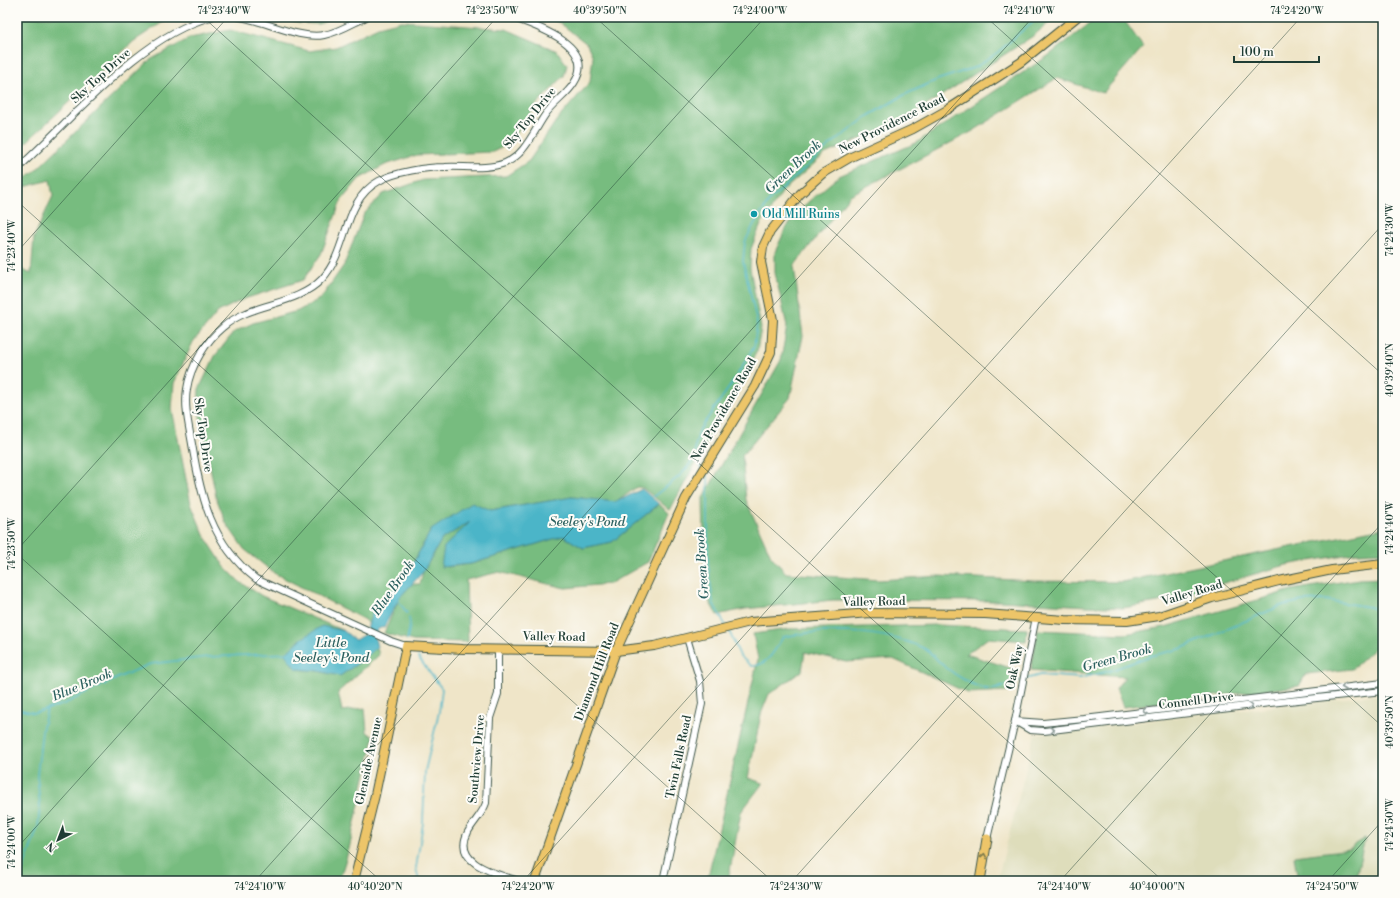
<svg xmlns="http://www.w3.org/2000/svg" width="1400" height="898" font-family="'Libre Bodoni',serif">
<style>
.built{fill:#deddbb}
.forest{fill:#77bc7f;stroke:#4b7c5a}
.water{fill:#4bb5c8;stroke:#35797e}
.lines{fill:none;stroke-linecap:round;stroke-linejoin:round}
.stream{stroke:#4bb5c8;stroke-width:1.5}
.minor-casing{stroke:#3e564a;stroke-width:8}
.major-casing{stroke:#3e564a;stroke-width:10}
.highway-casing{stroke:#3e564a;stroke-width:11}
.minor{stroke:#fff;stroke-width:6}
.major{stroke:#edc569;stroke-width:8}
.highway{stroke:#edc569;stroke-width:9}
.oneway{stroke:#8f9e9a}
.oneway2{stroke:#7c7a4c}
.ticks{fill:none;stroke:#1f3d34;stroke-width:1;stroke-opacity:0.45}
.culture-dot{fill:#0f9aa8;stroke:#fdfcf7;stroke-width:1.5}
.labels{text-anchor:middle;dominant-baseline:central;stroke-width:4;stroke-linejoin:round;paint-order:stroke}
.street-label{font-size:12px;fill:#1f3d34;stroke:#fdfcf7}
.culture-label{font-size:12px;fill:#0d838f;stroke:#fdfcf7;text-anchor:start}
.water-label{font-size:13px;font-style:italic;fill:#2c6160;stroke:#fdfcf7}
.neatline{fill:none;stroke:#1f3d34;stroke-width:1.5}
.ticks-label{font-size:10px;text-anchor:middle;fill:#1f3d34}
</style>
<rect width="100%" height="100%" fill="#fdfcf7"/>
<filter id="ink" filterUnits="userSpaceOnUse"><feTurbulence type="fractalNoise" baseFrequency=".025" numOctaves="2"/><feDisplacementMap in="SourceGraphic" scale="8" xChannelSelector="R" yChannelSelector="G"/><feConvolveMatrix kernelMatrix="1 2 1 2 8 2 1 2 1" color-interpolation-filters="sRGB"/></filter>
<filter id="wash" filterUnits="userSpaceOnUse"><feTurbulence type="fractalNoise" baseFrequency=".012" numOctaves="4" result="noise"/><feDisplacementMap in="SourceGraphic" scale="16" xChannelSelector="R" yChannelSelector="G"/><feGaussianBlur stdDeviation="0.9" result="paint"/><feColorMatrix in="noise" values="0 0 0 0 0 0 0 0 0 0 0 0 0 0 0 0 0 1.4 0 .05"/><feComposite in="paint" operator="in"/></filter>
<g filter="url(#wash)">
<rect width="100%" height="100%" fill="#efe5c8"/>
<!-- built -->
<polygon class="built" points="1373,695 1383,697 1383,881 997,881 1035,734"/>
<!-- forest -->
<g class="forest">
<polygon points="17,17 174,17 166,20 134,41 17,151"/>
<polygon points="278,17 336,17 319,24 298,23"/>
<polygon points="546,17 1056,17 1033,36 904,120 825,154 783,191 761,224 751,249 750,268 761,328 757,351 670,510 643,488 637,487 616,502 572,497 490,511 431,530 405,578 373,610 369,624 363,619 274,573 244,549 226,523 216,497 198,406 199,389 215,356 234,332 253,323 298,311 321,298 344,265 364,214 383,194 423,180 506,176 529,161 556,121 590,82 593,57 587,44 560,23"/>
<polygon points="1098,17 1122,17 1143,47 1103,93 1057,78 973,131 850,195 794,266 803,336 790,398 742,456 746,500 771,556 786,573 879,580 939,576 1034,581 1122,582 1382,528 1383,552 1356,553 1286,565 1158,602 1123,608 1001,601 833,600 745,609 717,615 705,594 703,498 781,360 787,326 775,273 775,252 786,228 808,202 839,176 916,143 1048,56"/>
<polygon points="402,21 506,29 557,51 567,65 564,76 536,105 510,143 493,152 417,155 385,165 359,179 341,201 321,254 303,280 244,299 218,312 193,342 174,383 172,409 191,504 204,535 224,566 240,582 262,596 344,631 322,626 296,669 318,671 340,676 360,662 377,647 379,655 338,692 342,711 365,708 367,732 374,737 349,849 339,881 17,881 17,267 31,274 34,237 53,196 50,180 17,189 17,184 35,171 150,60 190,38 230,30 309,51 336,47 378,27"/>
<polygon points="659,504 669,513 648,562 609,584 565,588 499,572 466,580 468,642 413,641 384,633 400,597 411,584 420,584 423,572 442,539 472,521 444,547 447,567 471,564 563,536 583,548 612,542"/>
<polygon points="1383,578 1383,646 1378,645 1352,669 1306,674 1299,686 1123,707 1116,688 1125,677 1031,670 1038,630 1125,634 1165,627 1292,590 1359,579"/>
<polygon points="936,625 1027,629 1026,641 988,638 966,654 1017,670 1011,691 968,693 893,659 846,662 805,652 802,671 769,694 761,714 748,778 763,783 741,812 728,881 707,881 758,659 753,634 790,629"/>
<polygon points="1365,838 1355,881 1298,881 1294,856 1351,849 1355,844"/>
</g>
<!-- water -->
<polygon class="water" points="642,489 659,504 612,542 583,548 563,536 471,564 441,567 444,547 470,522 442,539 423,572 400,597 384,627 378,629 375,638 377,647 360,662 340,676 318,671 296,669 285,654 301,639 322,626 344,631 355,640 365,634 373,610 405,578 431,530 472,503 490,511 572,497 616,502"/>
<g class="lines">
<!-- stream -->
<g class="stream">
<polyline points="701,468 695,454 695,446 700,429 733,382 754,347 757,323 743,261 745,242 754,224 769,201 830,145 868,116 906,94 937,80 976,67 998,52 1038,17"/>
<polyline points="705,474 708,477 708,564 713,603 726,626"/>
<path d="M650,499c16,-13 38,-25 45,-45"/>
<polyline points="397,599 407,613"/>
<path d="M729,631l11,25 11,10c17,0 24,-16 32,-29 41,-9 101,-7 140,11 9,4 13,12 21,18 11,9 36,26 51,23 9,-2 17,-7 26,-9"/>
<polyline points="407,640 410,624 409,618"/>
<polyline points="418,657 442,689 439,712 425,771 423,823 416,868 419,881"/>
<polyline points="1026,679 1040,675 1081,678 1109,671 1150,656 1180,649 1283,605 1303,601 1325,600 1369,607 1383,612"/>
<polyline points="17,709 35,713 64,704 122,676 150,664 208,657 288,653"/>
<polyline points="19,881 38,827 40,805 37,775 42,731 47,709"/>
</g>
</g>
</g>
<g filter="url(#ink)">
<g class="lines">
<defs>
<g id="minor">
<path d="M240,17c25,4 61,23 84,18 15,-3 29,-12 42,-18"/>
<path d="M17,169c55,-49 122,-133 194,-152"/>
<path d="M406,646l-15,-5 -135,-62c-45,-36 -55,-81 -64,-135 -3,-18 -8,-37 -5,-55 3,-22 19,-48 36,-62 28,-25 72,-20 99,-48 27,-29 20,-78 57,-98 16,-9 48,-14 66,-14 20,-1 41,3 60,-4 19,-7 29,-32 40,-48 8,-12 22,-20 29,-32 24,-37 -37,-57 -63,-66"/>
<path d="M498,650v44l-8,24 -4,85c-4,12 -13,19 -18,29 -17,32 30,42 50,49"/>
<polyline points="1015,721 1030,730 1044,731 1270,703 1383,691"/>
<polyline points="1015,721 1043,723 1084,719 1383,683"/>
<polyline points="987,839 1015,721 1036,617"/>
<polyline points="663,881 702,704 700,681 687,638"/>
</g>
<g id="major">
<polyline points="354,881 375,795 406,646 463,649 616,651 654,646 750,622 871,613 985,614 1065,620 1127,621 1159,616 1212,598 1279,581 1332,570 1383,564"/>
<polyline points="535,881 616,651 686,498 755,386 771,352 773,320 761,262 763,247 770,232 800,194 822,174 851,157 913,129 947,110 1021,62 1077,17"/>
</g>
<polyline id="highway" points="980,881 987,839"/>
</defs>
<!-- minor casing -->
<use href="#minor" class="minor-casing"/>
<!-- major casing -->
<use href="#major" class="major-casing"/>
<!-- highway casing -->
<use href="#highway" class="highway-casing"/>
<!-- minor -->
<use href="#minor" class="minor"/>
<!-- major -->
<use href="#major" class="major"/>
<!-- highway -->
<use href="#highway" class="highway"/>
</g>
<!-- one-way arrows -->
<defs><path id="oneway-chevron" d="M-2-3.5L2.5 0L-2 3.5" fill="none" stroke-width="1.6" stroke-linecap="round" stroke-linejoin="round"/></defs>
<g class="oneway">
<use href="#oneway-chevron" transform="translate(1344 687) rotate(173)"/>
<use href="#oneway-chevron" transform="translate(1250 706) rotate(-7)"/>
<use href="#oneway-chevron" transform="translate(1146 711) rotate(173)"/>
<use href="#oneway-chevron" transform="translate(1052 730) rotate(-7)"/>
</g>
<use class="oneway2" href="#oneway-chevron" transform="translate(984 856) rotate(-80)"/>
</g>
<!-- ticks -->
<path class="ticks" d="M203,17l960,864M595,17l788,710M986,17l397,358M1377,17l6,5M17,201l755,680M17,252l211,-235M17,550l480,-533M17,554l364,327M17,848l748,-831M255,881l778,-864M523,881l778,-864M792,881l591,-657M1060,881l323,-359M1328,881l55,-61"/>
<!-- markers -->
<circle class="culture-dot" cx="754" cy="214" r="4"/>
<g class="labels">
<!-- street labels -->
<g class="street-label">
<text transform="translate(101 76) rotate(-42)">Sky Top Drive</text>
<text transform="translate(530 118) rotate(-51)">Sky Top Drive</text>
<text transform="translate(892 124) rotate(-27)">New Providence Road</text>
<text transform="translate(724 410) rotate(-60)">New Providence Road</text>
<text transform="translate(203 435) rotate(82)">Sky Top Drive</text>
<text transform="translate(1192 593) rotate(-17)">Valley Road</text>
<text transform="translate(874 602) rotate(-1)">Valley Road</text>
<text transform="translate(554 637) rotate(1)">Valley Road</text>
<text transform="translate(1015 667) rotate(-78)">Oak Way</text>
<text transform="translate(597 672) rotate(-69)">Diamond Hill Road</text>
<text transform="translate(1196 701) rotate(-7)">Connell Drive</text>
<text transform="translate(679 757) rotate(-78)">Twin Falls Road</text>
<text transform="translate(477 759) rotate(-85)">Southview Drive</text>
<text transform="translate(369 761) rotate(-78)">Glenside Avenue</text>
</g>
<!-- culture labels -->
<g class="culture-label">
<text x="762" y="214">Old Mill Ruins</text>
</g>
<!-- water labels -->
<g class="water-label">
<text transform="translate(793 167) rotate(-43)">Green Brook</text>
<text x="587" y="522">Seeley's Pond</text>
<text transform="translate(702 564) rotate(-94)">Green Brook</text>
<text transform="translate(393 588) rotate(-55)">Blue Brook</text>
<text x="331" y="643">Little<tspan x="331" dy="15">Seeley's Pond</tspan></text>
<text transform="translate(1117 658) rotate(-16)">Green Brook</text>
<text transform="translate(82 685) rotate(-23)">Blue Brook</text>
</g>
</g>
<!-- margin -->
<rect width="1400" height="898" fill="none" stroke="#fdfcf7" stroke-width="44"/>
<!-- north arrow -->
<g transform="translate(58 840) rotate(222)" stroke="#fdfcf7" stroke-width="3" paint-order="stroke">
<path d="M0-3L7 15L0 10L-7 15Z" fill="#1f3d34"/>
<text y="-6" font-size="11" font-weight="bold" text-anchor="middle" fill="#1f3d34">N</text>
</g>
<!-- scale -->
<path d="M1234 56v6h85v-6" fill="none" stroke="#1f3d34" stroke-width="2"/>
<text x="1240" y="56" font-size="12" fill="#1f3d34" stroke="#fdfcf7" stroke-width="3" paint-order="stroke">100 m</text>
<rect x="22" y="22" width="1356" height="854" class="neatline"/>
<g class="ticks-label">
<text x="224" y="14">74°23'40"W</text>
<text x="492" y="14">74°23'50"W</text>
<text x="600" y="14">40°39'50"N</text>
<text x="760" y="14">74°24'00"W</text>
<text x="1029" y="14">74°24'10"W</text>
<text x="1297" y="14">74°24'20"W</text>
<text transform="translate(1389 230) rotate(-90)" y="4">74°24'30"W</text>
<text transform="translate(11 246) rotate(-90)" y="4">74°23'40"W</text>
<text transform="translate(1389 370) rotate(-90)" y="4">40°39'40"N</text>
<text transform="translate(1389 528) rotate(-90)" y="4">74°24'40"W</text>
<text transform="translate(11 544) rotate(-90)" y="4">74°23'50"W</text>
<text transform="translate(1389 722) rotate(-90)" y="4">40°39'50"N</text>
<text transform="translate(1389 825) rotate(-90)" y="4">74°24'50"W</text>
<text transform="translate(11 842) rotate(-90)" y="4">74°24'00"W</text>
<text x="260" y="890">74°24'10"W</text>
<text x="375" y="890">40°40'20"N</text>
<text x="528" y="890">74°24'20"W</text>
<text x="796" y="890">74°24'30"W</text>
<text x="1064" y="890">74°24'40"W</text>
<text x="1157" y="890">40°40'00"N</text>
<text x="1332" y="890">74°24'50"W</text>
</g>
</svg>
